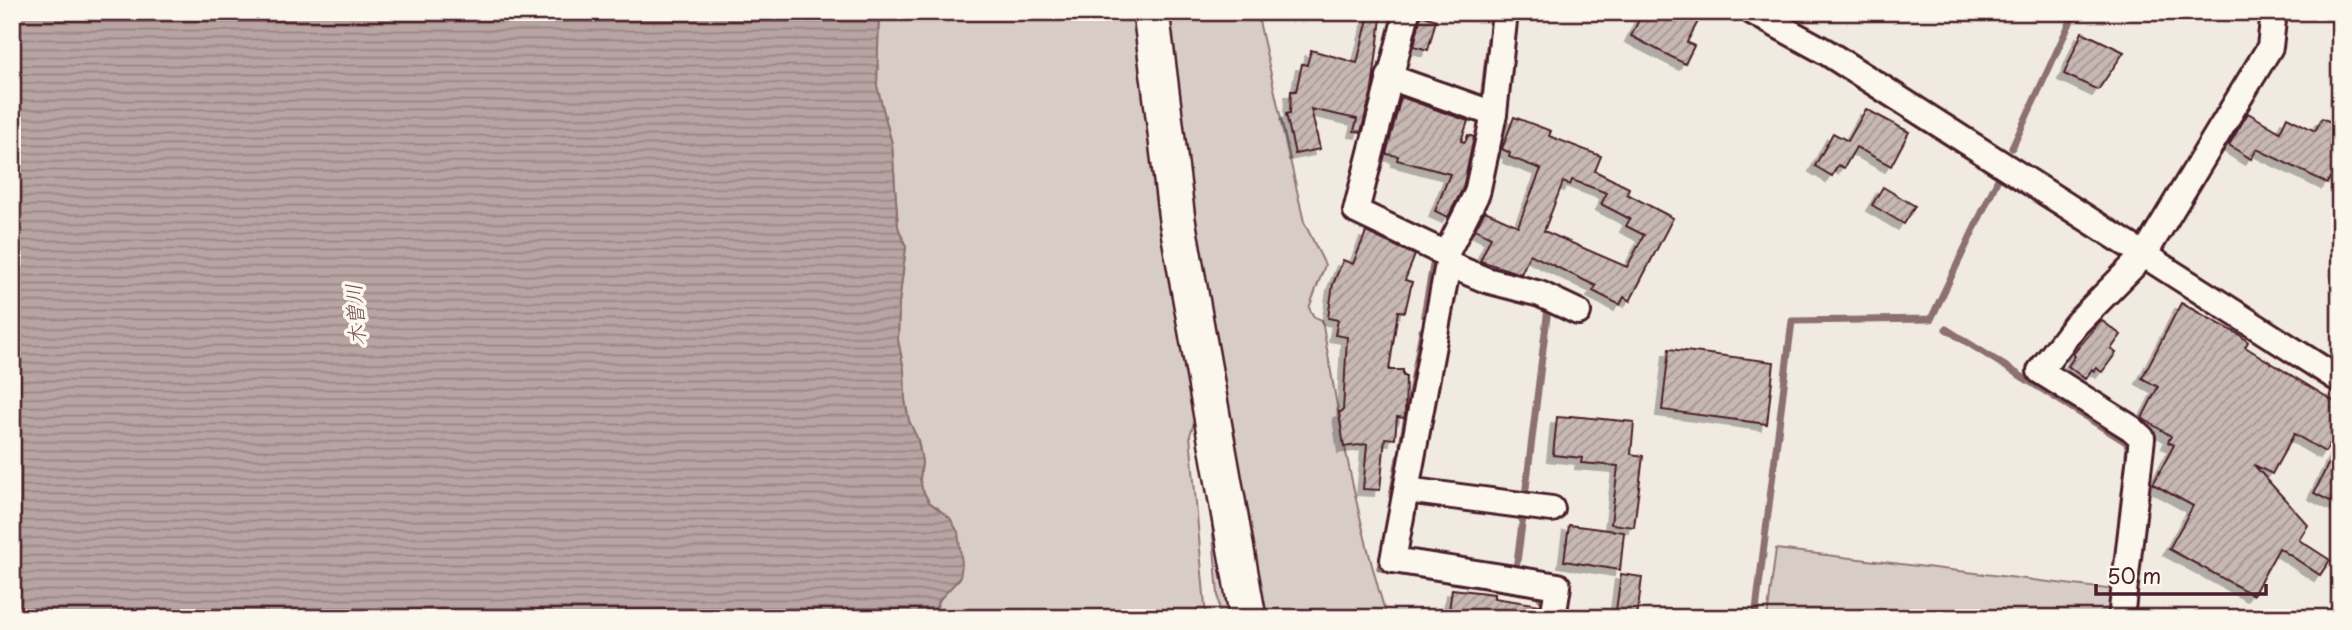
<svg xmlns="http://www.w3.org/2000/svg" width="2352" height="630" font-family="'Playpen Sans','Klee One',sans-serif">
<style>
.green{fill:#d8ccc6;stroke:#917678;stroke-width:2}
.water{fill:url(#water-rules);stroke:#8c6f72;stroke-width:2}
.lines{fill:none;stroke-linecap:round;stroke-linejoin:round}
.stream{stroke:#8c6f72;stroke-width:7}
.building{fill:url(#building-hatch);stroke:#4a1f2b;stroke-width:2;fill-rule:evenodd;filter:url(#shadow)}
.street-casing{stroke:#4a1f2b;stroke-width:30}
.secondary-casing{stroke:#4a1f2b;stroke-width:40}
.street{stroke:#fbf7ec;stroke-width:24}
.secondary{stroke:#fbf7ec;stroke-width:35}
.labels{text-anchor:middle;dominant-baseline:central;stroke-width:7;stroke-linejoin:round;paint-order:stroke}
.water-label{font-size:21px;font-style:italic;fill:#704e55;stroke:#fbf7ec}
</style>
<defs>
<pattern id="water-rules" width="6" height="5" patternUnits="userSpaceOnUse" patternTransform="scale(1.75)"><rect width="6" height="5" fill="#b8a4a2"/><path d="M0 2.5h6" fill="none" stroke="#988584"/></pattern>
<pattern id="building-hatch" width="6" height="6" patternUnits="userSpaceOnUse" patternTransform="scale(1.75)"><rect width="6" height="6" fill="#c8b8b3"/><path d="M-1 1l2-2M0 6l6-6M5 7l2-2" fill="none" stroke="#a49592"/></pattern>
<filter id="shadow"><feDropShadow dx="-6" dy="6" stdDeviation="0" flood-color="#0004"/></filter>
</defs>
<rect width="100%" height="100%" fill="#f0eae0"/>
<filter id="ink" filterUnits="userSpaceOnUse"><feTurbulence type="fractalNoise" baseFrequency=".0143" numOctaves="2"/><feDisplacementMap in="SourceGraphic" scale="14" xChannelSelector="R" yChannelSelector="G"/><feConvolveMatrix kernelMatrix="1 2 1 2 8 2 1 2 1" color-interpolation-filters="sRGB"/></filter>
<g filter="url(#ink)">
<!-- green -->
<g class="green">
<path d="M879,12h261l58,399 -8,24 16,183h-270c-1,-20 11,-27 24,-40l-22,-70 -9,-6 -7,-13 -2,-10 2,-17 -4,-22 -9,-19 -4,-21 -1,-30 -6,-30 1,-37 7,-56 -8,-20 -6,-83 -15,-58z"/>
<path d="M1161,12h96l47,210 21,43 -16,43 5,9 8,3c17,101 35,200 65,298h-127l-35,-170z"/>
<polygon points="1206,453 1238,618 1220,618"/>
<polygon points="1776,549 2116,590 2113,618 1767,618"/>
</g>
<!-- water -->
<polygon class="water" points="12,12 879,12 877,86 892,144 898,227 906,247 899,303 898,340 904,370 905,400 909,421 918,440 922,462 920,479 922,489 929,502 950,518 958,532 962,564 960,578 940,599 936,606 936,618 12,618"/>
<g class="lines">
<!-- stream -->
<g class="stream">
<polyline points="1483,100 1490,39"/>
<polyline points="2012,148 2075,12"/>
<polyline points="1424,315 1434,260"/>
<polyline points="1946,329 2126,442 2129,448 2128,455"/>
<polyline points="1402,444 1422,331"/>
<polyline points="1392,496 1399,458"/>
<polyline points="1525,496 1548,308 1543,306"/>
<polyline points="1383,553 1380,568 1392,570"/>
<polyline points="1516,569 1523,517"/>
<polyline points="1529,593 1538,595 1544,602 1543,610"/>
<polyline points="1755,618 1792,321 1931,319 1997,181"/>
</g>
</g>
<!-- building -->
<g class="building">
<polygon points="1650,12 1703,12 1687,42 1694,46 1685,64 1631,36 1641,16 1647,19"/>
<polygon points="1369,15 1381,18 1372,90 1361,132 1354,131 1357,119 1311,109 1320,149 1295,154 1286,114 1290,113 1291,91 1296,91 1302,64 1307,65 1311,50 1357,63"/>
<polygon points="1421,15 1436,20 1428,50 1414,46"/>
<polygon points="2082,32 2124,52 2098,90 2064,74"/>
<polygon points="1401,97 1468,121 1461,141 1465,142 1468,135 1474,137 1463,188 1448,217 1435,211 1450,174 1397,160 1398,156 1386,154"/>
<polygon points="1866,109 1909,132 1891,166 1856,147 1844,168 1838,165 1832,176 1815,166 1833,133 1848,141"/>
<polygon points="2248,113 2280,132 2287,117 2315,131 2322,118 2340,126 2340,178 2332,174 2327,183 2257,149 2251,159 2229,145"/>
<path d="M1514,117l37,14 -2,5 52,20 -6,15 34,17 -2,6 46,24 -43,83 -6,-4 -4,8 -27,-14 3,-5 -66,-32 -9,20 -41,-13 11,-24 -16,-8 10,-18 33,15 23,-57 -32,-12 1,-4 -8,-4zM1572,180l35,13 -6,11 29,15 -4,7 18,9 -17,32 -83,-36 19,-49 7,3z"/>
<polygon points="1883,187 1915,206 1904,224 1872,205"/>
<polygon points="1366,232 1415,255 1405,280 1412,282 1405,312 1398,311 1389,370 1403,370 1403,376 1406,376 1405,415 1404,418 1397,417 1395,439 1385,438 1380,490 1363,489 1367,444 1344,447 1339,412 1343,411 1347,337 1335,335 1338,320 1328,318 1333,284 1343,260 1353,264"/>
<polygon points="2181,303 2240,335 2248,342 2245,347 2340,405 2340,428 2325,452 2294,434 2272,474 2254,465 2308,525 2299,540 2330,560 2320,575 2279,548 2253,595 2169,549 2193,506 2153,484 2174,445 2168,442 2171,436 2142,418 2158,387 2142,378"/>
<polygon points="2101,320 2121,335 2111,349 2116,353 2102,372 2096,368 2094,371 2092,369 2085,379 2068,366 2075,356 2073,354"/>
<polygon points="1669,349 1774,362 1767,424 1662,410"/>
<polygon points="1570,416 1634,422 1631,454 1643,456 1634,527 1611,524 1618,466 1581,463 1582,458 1553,455 1557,417 1570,418"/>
<polygon points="2340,440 2340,506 2314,493"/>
<polygon points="1569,525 1624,532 1620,570 1564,561"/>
<polygon points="1621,574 1642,577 1637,618 1615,618"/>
<polygon points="1452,589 1494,594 1494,598 1540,605 1538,618 1448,618"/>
</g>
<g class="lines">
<defs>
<g id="street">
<polyline points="1407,12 1356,211 1446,254"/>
<polyline points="1505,12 1494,114 1477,193 1446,254 1448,264 1393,560 1558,586 1553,618"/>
<polyline points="1753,12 1826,52 2340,380"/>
<polyline points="1389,77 1494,114"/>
<polyline points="1448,264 1486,280 1540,294 1578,312"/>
<polyline points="1406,490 1552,509"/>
<polyline points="2121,618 2142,438 2131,428 2040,371 2076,324 2144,255 2270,47 2274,12"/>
</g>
<polyline id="secondary" points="1151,12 1177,220 1248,618"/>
</defs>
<!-- street casing -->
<use href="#street" class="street-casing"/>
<!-- secondary casing -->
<use href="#secondary" class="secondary-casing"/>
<!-- street -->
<use href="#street" class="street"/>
<!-- secondary -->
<use href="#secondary" class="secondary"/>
</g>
</g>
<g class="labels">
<!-- water labels -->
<g class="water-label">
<text transform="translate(354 315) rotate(-94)">木曽川</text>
</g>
</g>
<!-- margin -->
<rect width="2352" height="630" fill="none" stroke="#fbf7ec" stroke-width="42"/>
<rect x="21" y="21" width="2310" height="588" fill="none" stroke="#4a1f2b" stroke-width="2.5" filter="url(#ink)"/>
<!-- scale -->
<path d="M2096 584v10h170v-10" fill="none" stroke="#4a1f2b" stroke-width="3.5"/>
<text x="2107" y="584" font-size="21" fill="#4a1f2b" stroke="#fbf7ec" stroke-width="5" paint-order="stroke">50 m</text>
</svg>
